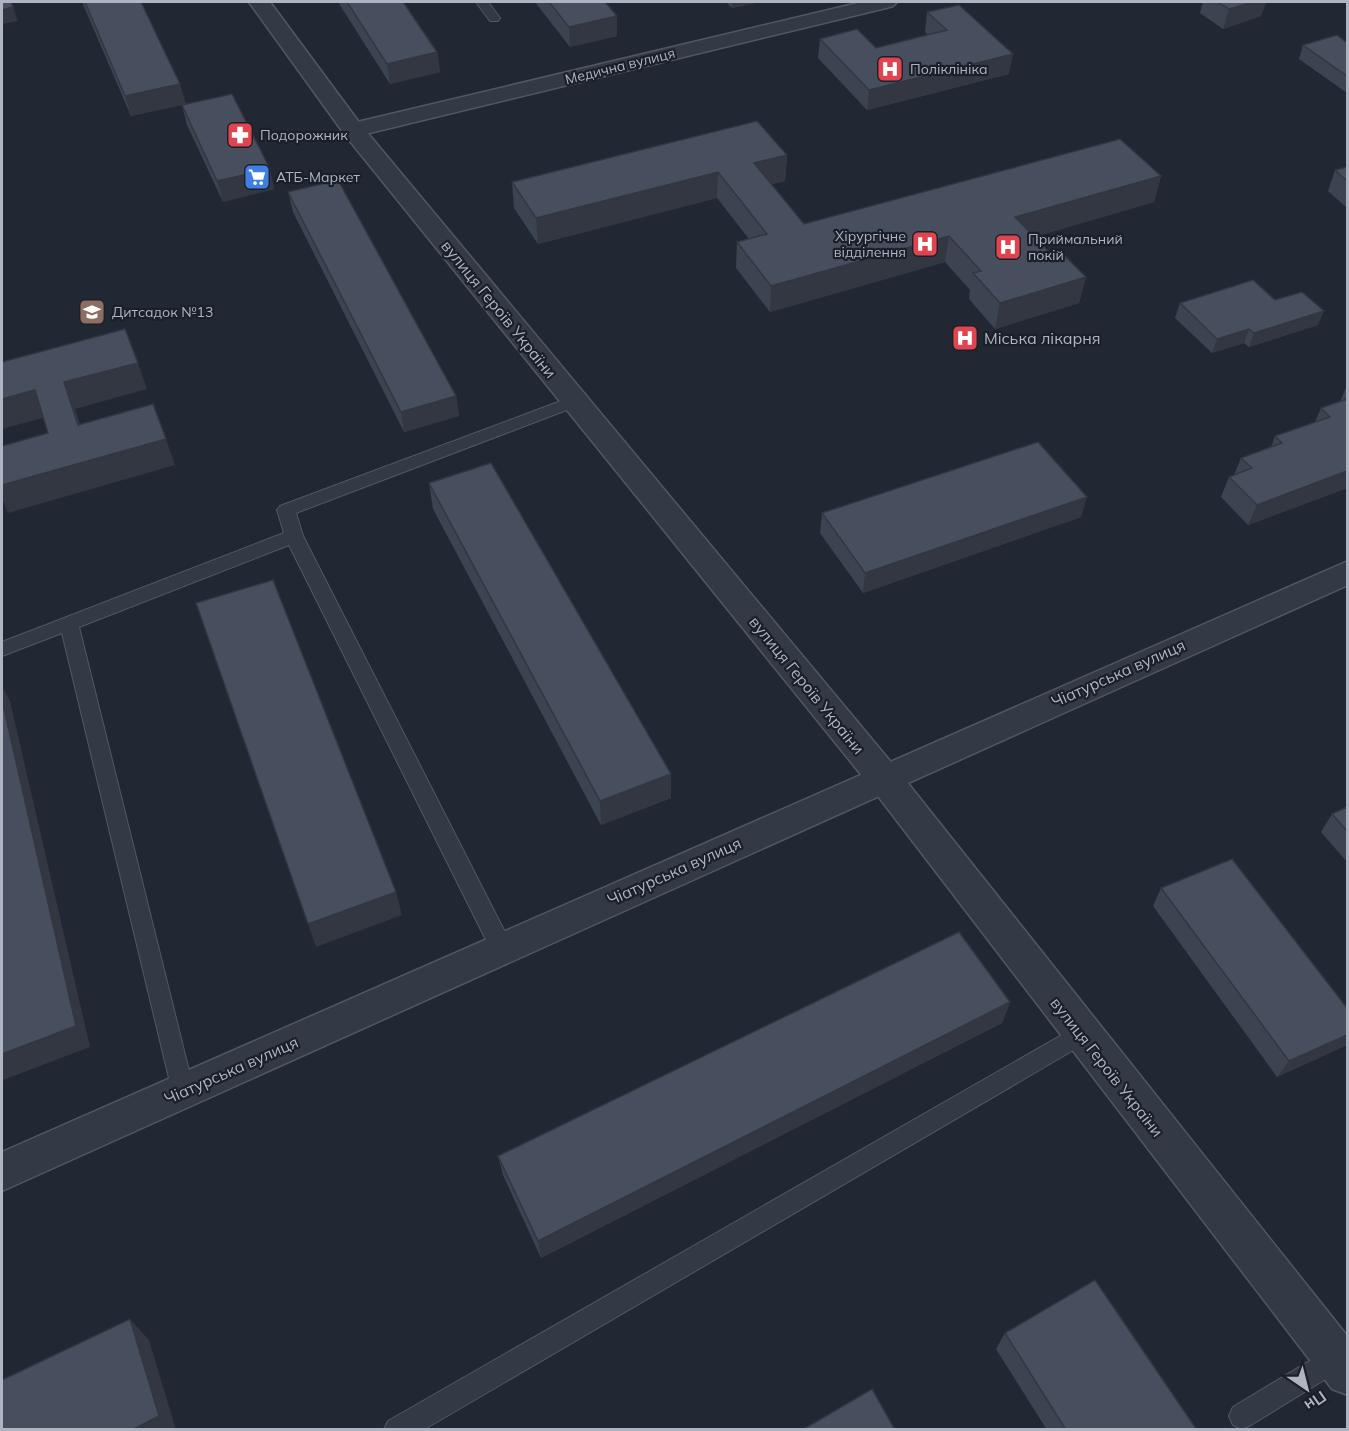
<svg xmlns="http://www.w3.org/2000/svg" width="1349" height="1431" font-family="Mulish,sans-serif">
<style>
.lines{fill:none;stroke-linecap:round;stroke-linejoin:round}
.service-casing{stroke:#515763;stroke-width:2}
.minor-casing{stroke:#515763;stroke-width:3}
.tertiary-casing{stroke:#515763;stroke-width:3}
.service{fill:#343a45;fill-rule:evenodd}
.minor{fill:#343a45;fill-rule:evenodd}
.tertiary{fill:#343a45;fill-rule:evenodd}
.wall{fill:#3d4451}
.shaded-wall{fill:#323742}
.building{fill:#474f5e;stroke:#323742;stroke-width:1.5}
.labels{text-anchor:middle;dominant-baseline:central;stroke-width:4.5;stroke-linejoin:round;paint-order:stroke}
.far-street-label{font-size:14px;fill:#aeb4c2;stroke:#1a1f29}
.far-poi-label{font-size:14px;fill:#aeb4c2;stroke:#1a1f29;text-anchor:start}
.street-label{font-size:16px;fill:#aeb4c2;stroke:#1a1f29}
.poi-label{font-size:16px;fill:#aeb4c2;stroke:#1a1f29;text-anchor:start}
</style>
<rect width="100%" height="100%" fill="#212834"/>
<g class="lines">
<defs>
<g id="service">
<polygon points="476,2 488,2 500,18 498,21 490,21"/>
<polygon points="574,396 580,397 582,401 580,405 296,513 303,536 510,942 513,949 510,956 502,959 494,956 289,545 79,627 194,1091 190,1099 182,1102 174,1099 62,633 2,656 2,642 284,533 277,510 280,506"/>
<polygon points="1081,1024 1089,1027 1092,1034 1089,1041 423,1430 384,1430 388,1421"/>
<polygon points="1336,1345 1345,1349 1348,1355 1345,1367 1251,1425 1242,1429 1233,1425 1229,1416 1233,1407"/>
</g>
<g id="minor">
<polygon points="862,2 897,2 893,6 886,8 353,137 345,135 341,130 345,125 353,123"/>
<polygon points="1348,561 1348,585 2,1191 2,1152"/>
</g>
<polygon id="tertiary" points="249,2 270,2 361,125 895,767 1348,1337 1348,1395 1332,1389 871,787 345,135"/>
</defs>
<!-- service casing -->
<use href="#service" class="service-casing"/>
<!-- minor casing -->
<use href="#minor" class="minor-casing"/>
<!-- tertiary casing -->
<use href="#tertiary" class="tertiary-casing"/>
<!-- service -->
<use href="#service" class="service"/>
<!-- minor -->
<use href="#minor" class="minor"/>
<!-- tertiary -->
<use href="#tertiary" class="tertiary"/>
</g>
<!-- wall -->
<g class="wall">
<polygon points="82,2 141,2 186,104 131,116"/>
<polygon points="338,2 403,2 437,52 440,72 390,84"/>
<polygon points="535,2 605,2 617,16 617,36 570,47"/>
<polygon points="726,2 759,2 732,8"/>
<polygon points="1203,2 1266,2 1261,16 1223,29 1200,13"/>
<polygon points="927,12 1009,74 867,110 818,58 820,39 876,48 928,35 925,32"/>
<polygon points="1347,43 1347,93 1299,59 1303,45"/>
<polygon points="182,105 274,189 223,202 187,125"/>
<polygon points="787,155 785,181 772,184 804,224 1161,176 1154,202 1034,237 1051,254 1086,277 1079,303 995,329 969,299 970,290 945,262 770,312 736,268 737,242 749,239 717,198 538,244 514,208 512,182"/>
<polygon points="1347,167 1347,208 1328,191 1335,170"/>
<polygon points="288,192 456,396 459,416 404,432 293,212"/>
<polygon points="1275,300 1318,325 1249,347 1244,343 1212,353 1175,318 1180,303"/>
<polygon points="1347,385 1347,488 1248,525 1221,497 1229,477 1234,475 1241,458 1271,447 1275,436 1315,422 1321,408 1340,402"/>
<polygon points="429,483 671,774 671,798 601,825 433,509"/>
<polygon points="822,513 1081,517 863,593 820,533"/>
<polygon points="1347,807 1347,862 1321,832 1332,814"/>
<polygon points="1161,888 1347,1008 1347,1045 1277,1077 1153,906"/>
<polygon points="1010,1002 1002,1023 541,1258 503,1175 498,1156"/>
<polygon points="1005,1333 1197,1430 1047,1430 996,1349"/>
</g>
<!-- shaded-wall -->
<g class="shaded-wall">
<polygon points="732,2 759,2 732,8"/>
<polygon points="1253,2 1266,2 1261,16 1223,29 1229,9"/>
<polygon points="13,7 18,21 2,24 2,10"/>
<polygon points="617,16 617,36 570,47 569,27"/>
<polygon points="437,52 440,72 390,84 387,64"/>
<polygon points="1013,54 1009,74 867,110 869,90"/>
<polygon points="180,84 186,104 131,116 125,96"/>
<polygon points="787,155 785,181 753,189 754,163"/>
<polygon points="270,169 274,189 223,202 217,181"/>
<polygon points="718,172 717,198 538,244 536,218"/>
<polygon points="1161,176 1154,202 1010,244 1015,217"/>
<polygon points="949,236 945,262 770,312 771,286"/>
<polygon points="1086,277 1079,303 995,329 1000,303"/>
<polygon points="1324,311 1318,325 1249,347 1254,333"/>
<polygon points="1249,329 1244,343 1212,353 1217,339"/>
<polygon points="138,363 147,389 75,409 89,451 78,425 64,382"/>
<polygon points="35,390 46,417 2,429 2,399"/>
<polygon points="456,396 459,416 404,432 401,412"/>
<polygon points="166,439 175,465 8,513 2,498 2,485"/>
<polygon points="1347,471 1347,488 1248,525 1257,505"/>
<polygon points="1087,497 1081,517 863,593 865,573"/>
<polygon points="2,686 10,701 90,1047 3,1080 2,1078"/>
<polygon points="671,774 671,798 601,825 600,801"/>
<polygon points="396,892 402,915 316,947 308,924"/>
<polygon points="1010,1002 1002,1023 541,1258 538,1241"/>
<polygon points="1347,1035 1347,1045 1277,1077 1289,1061"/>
<polygon points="130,1319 149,1340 176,1430 132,1430"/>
</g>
<!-- building -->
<g class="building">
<polygon points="2,2 11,2 13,7 2,10"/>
<polygon points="85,2 141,2 180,84 125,96"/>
<polygon points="347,2 403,2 437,52 387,64"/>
<polygon points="549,2 605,2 617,16 569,27"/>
<polygon points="1217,2 1253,2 1229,9"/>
<polygon points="959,5 1013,54 869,90 820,39 857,29 876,48 947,30 927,12"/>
<polygon points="1337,35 1347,43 1347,76 1303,45"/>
<polygon points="232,94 270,169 217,181 182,105"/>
<polygon points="757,121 787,155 754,163 804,224 1120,139 1161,176 1015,217 1051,254 1060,251 1086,277 1000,303 973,273 981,271 949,236 771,286 737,242 767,234 718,172 536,218 512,182"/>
<polygon points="1347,167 1347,181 1335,170"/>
<polygon points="338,180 456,396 401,412 288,192"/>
<polygon points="1253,280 1275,300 1302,292 1324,311 1254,333 1249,329 1217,339 1180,303"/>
<polygon points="125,329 138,363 64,382 78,425 153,404 166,439 2,485 2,446 48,433 35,390 2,399 2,362"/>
<polygon points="1347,399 1347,471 1257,505 1229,477 1252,468 1241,458 1282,443 1275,436 1330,417 1321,408"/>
<polygon points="1038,442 1087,497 865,573 822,513"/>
<polygon points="491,463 671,774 600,801 429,483"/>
<polygon points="273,580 396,892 308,924 196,603"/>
<polygon points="2,700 76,1026 2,1054"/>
<polygon points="1347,807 1347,831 1332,814"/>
<polygon points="1232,859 1347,1008 1347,1035 1289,1061 1161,888"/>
<polygon points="959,932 1010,1002 538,1241 498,1156"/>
<polygon points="1095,1280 1197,1430 1066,1430 1005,1333"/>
<polygon points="130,1319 159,1416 132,1430 2,1430 2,1380"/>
<polygon points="872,1389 895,1430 802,1430"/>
</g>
<!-- icons -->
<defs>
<symbol id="hospital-square" viewBox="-11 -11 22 22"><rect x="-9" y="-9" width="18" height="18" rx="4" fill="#e0444e" stroke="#1a1f29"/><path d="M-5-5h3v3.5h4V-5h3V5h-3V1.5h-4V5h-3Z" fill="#fff"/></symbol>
<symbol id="pharmacy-square" viewBox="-11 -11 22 22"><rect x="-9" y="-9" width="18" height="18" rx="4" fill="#e0444e" stroke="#1a1f29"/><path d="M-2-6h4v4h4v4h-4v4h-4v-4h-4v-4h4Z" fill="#fff"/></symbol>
<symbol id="supermarket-square" viewBox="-11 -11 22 22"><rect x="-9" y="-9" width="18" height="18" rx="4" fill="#3f7fe0" stroke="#1a1f29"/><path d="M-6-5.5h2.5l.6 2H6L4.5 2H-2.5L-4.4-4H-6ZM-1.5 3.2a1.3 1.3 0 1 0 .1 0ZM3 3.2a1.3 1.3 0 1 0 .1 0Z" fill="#fff"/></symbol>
<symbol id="school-square" viewBox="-11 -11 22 22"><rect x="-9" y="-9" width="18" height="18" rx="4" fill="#8d6e63" stroke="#1a1f29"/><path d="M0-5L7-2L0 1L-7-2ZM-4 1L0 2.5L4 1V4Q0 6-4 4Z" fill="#fff"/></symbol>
</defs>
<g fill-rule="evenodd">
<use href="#hospital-square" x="875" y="54" width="30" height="30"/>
<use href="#pharmacy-square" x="225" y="120" width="30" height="30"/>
<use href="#supermarket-square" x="242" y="162" width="30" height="30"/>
<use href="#hospital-square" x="910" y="229" width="30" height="30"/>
<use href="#hospital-square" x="993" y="232" width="30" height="30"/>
<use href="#school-square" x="77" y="297" width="30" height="30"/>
<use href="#hospital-square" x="950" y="323" width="30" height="30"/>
</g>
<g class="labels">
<!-- far-street labels -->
<g class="far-street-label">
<text transform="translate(620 66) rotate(-14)">Медична вулиця</text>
</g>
<!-- far-poi labels -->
<g class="far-poi-label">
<text x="910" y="69">Поліклініка</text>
<text x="260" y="135">Подорожник</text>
<text x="276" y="177">АТБ-Маркет</text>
<text x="906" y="236" text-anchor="end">Хірургічне<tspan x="906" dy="16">відділення</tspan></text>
<text x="1028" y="239">Приймальний<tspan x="1028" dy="16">покій</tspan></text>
<text x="112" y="312">Дитсадок №13</text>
</g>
<!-- street labels -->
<g class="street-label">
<text transform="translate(499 309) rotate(51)">вулиця Героїв України</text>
<text transform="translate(1118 673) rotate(-24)">Чіатурська вулиця</text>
<text transform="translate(807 685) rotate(51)">вулиця Героїв України</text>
<text transform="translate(674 871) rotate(-24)">Чіатурська вулиця</text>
<text transform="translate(1107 1067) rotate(52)">вулиця Героїв України</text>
<text transform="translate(231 1070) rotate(-24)">Чіатурська вулиця</text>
</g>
<!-- poi labels -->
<g class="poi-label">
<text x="984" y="338">Мiська лiкарня</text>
</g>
</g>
<!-- border -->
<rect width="1349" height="1431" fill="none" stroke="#aeb4c2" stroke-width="6"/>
<!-- north arrow -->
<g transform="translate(1307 1389) rotate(145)" stroke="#1a1f29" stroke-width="4.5" paint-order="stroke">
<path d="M0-4.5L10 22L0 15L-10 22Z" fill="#aeb4c2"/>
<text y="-9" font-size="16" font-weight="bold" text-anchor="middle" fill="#aeb4c2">Пн</text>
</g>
</svg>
